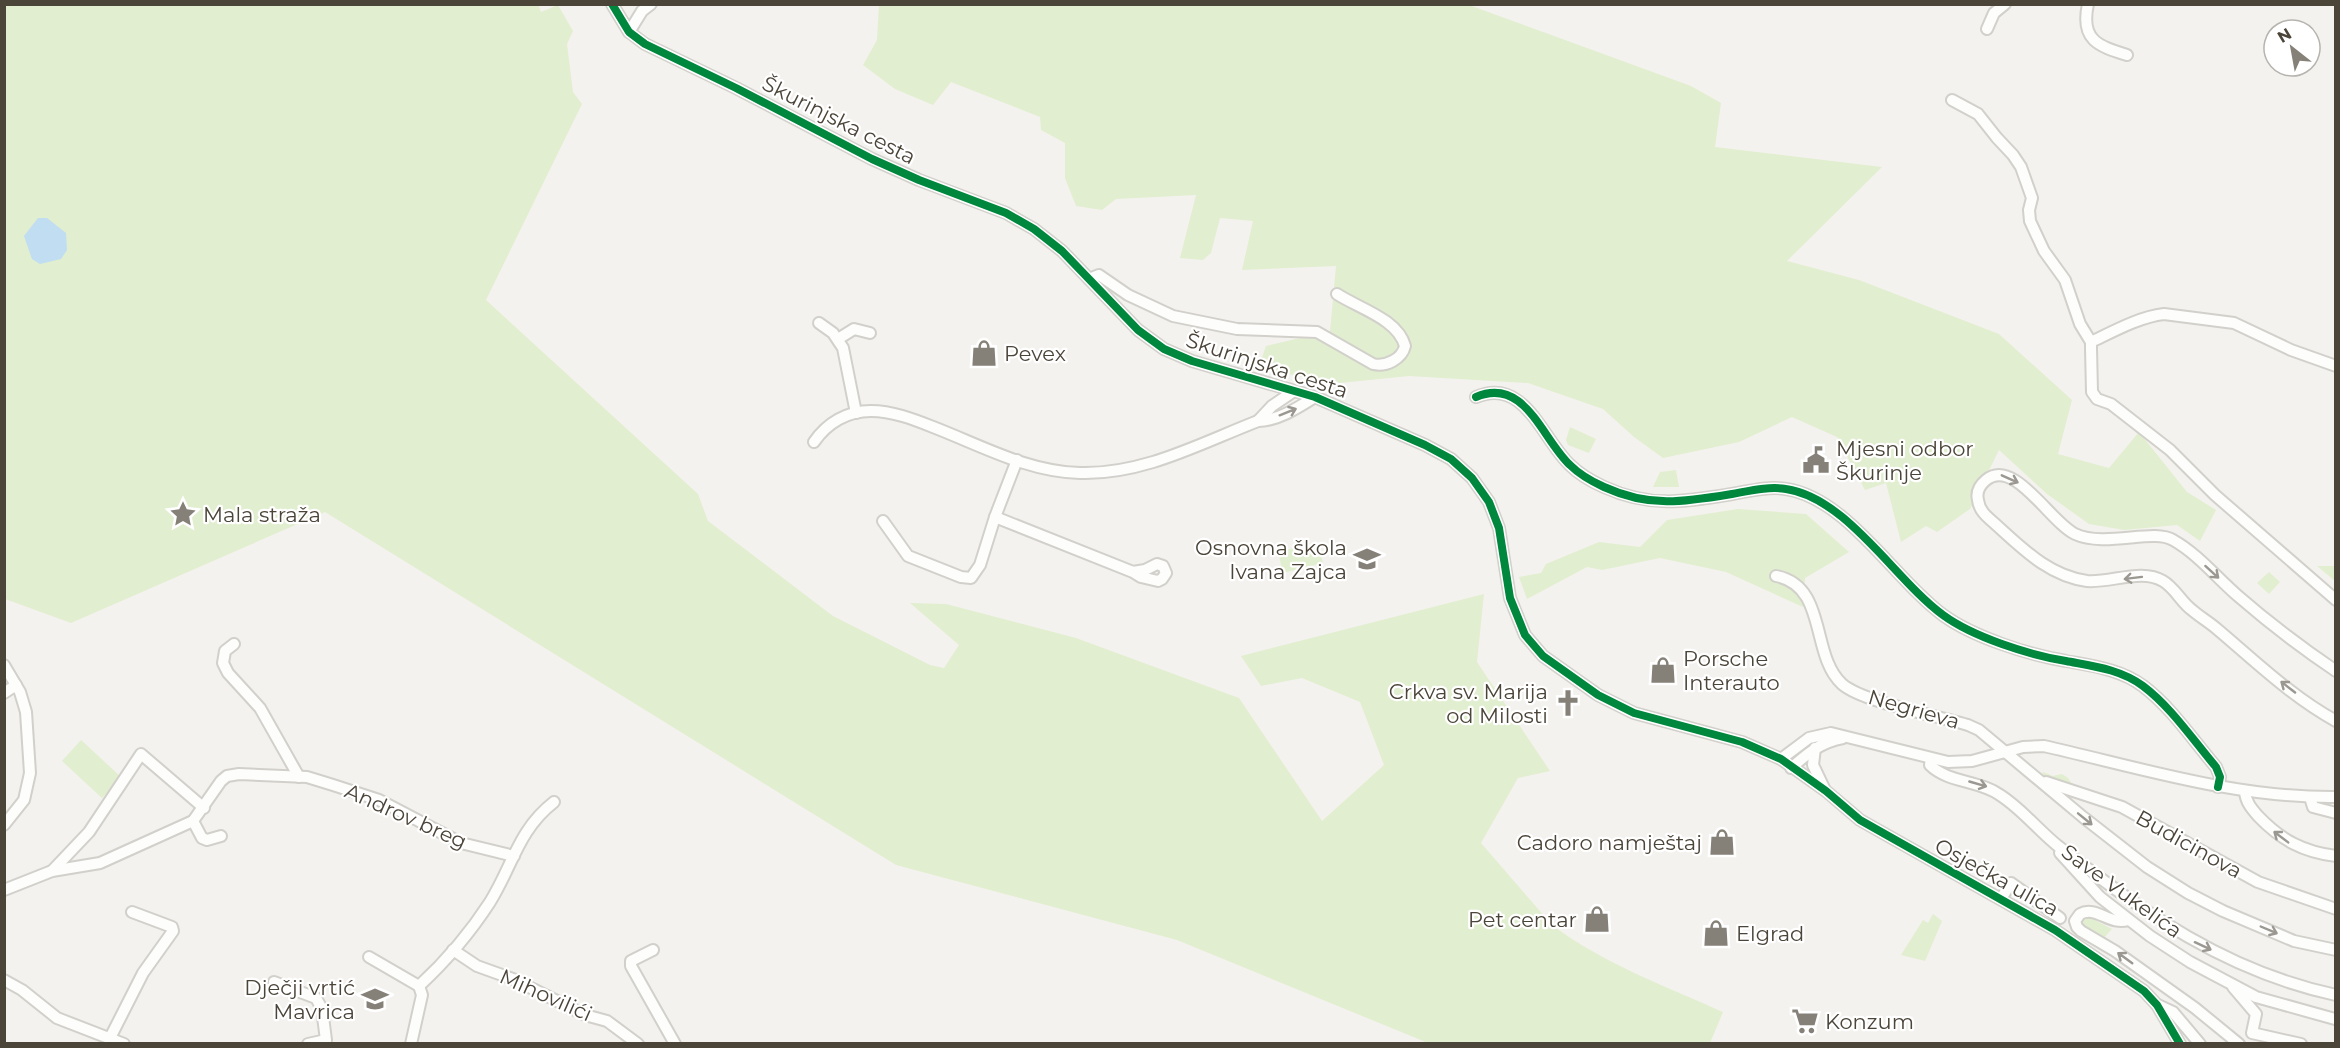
<svg xmlns="http://www.w3.org/2000/svg" width="2340" height="1048" font-family="Montserrat,sans-serif">
<style>
.green{fill:#e1eecf}
.water{fill:#c0ddf1}
.lines{fill:none;stroke-linecap:round;stroke-linejoin:round}
.minor-casing{stroke:#d2d0cb;stroke-width:14}
.minor{stroke:#fdfdfc;stroke-width:10}
.cycleway-casing{stroke:#fff;stroke-width:11}
.cycleway{stroke:#00873e;stroke-width:8}
.oneway{stroke:#9b9791}
.labels{text-anchor:middle;dominant-baseline:central;stroke-width:4.5;stroke-linejoin:round;paint-order:stroke}
.street-label{font-size:21px;fill:#4b4439;stroke:#fff}
.poi-label{font-size:21px;fill:#4b4439;stroke:#fff;text-anchor:start}
</style>
<rect width="100%" height="100%" fill="#f4f2ee"/>
<!-- green -->
<g class="green">
<path d="M538,4l3,8 17,-7 15,26 -6,13 6,48 9,12 -96,196 212,194 10,27 125,95 97,49 14,3 15,-23 -49,-42 36,1 130,34 163,60 83,123 62,-56 -24,-63 -58,-24 -41,8 -20,-30 243,-62 -7,68 73,109 -32,7 -37,65 70,81c51,39 114,62 172,88l-13,31h-282l-251,-103 -281,-75 -571,-353 -254,111 -66,-24v-594z"/>
<polygon points="879,5 1469,5 1691,86 1721,103 1715,147 1882,167 1787,261 1859,280 1999,334 2072,400 2058,454 2109,468 2139,432 2187,492 2216,510 2200,541 2177,525 2124,530 2089,524 2047,494 1999,450 1970,509 1937,532 1926,526 1901,542 1886,483 1865,490 1837,437 1792,417 1739,442 1663,458 1634,437 1603,409 1528,383 1409,376 1340,383 1258,369 1266,346 1330,331 1336,266 1242,270 1253,221 1220,218 1211,253 1203,260 1180,258 1196,195 1116,199 1102,210 1076,206 1065,178 1065,143 1041,130 1040,117 951,82 933,105 895,89 863,65 877,40"/>
<polygon points="1570,427 1596,439 1589,453 1568,445 1566,440"/>
<polygon points="1676,470 1679,487 1653,487 1660,472"/>
<polygon points="1738,509 1806,514 1849,552 1805,578 1803,607 1726,572 1660,558 1602,570 1587,567 1527,599 1519,577 1541,573 1546,564 1599,542 1640,547 1667,520"/>
<polygon points="1317,542 1323,563 1283,573 1278,552"/>
<polygon points="2317,566 2335,566 2335,581"/>
<polygon points="2269,572 2280,582 2269,594 2257,583"/>
<polygon points="81,740 121,777 102,798 62,761"/>
<polygon points="2043,772 2053,776 2062,774 2068,778 2072,784 2071,789 2041,777"/>
<polygon points="1933,914 1942,921 1925,961 1901,955 1923,920 1928,923"/>
<polygon points="2089,917 2112,929 2102,940 2082,925 2082,920"/>
</g>
<!-- water -->
<polygon class="water" points="38,218 47,218 66,233 67,250 61,259 40,264 32,259 24,236"/>
<g class="lines">
<defs>
<g id="minor">
<polyline points="612,4 629,32 645,44 736,88 872,159 919,180 1006,213 1034,229 1062,251 1138,330 1164,349 1192,361 1315,397 1425,445 1451,459 1472,478 1489,502 1499,528 1510,598 1525,635 1543,656 1598,695 1634,713 1742,742 1781,759 1826,791 1860,820 2055,930 2144,991 2157,1005 2180,1044"/>
<path d="M2088,4c-8,36 10,42 39,51"/>
<polyline points="1987,29 1994,13 2005,4"/>
<polyline points="629,32 642,11 651,4"/>
<polyline points="1952,100 1978,114 1997,138 2013,155 2021,167 2032,198 2029,210 2030,221 2044,251 2065,280 2080,324 2091,342"/>
<path d="M1089,279l10,-4 29,20 45,21 64,13 80,3 56,32c13,3 29,-5 32,-18 -7,-27 -47,-38 -68,-52"/>
<polyline points="819,323 833,333 843,348 856,413"/>
<polyline points="838,339 854,329 870,333"/>
<path d="M2336,366l-45,-16 -57,-27 -70,-9c-25,3 -50,17 -73,28v6l1,44 5,7 14,5 59,46 45,45 121,105"/>
<path d="M1476,397c49,-21 66,42 94,68 8,8 23,17 34,22 46,21 80,15 128,7 17,-3 37,-8 54,-5 61,9 109,91 157,126 30,22 86,40 123,46 26,5 54,8 77,25 28,21 50,54 73,81l4,10 -2,10"/>
<polyline points="1258,421 1272,406 1294,391"/>
<path d="M814,442c13,-19 33,-31 57,-31 21,0 42,8 62,16 47,18 95,45 147,46 63,2 121,-30 178,-52 20,0 41,-14 57,-24"/>
<polyline points="995,517 1133,572 1141,577 1158,581 1162,579 1166,573 1163,566 1157,564 1145,570 1133,572"/>
<polyline points="883,521 908,556 961,577 971,578 980,565 995,517 1017,460"/>
<path d="M1776,576c52,10 34,79 66,108 20,18 97,32 126,41l11,5 104,87 64,50 41,26 35,18 71,30 42,9"/>
<polyline points="234,644 225,651 223,663 228,673 260,708 299,777"/>
<polyline points="4,665 20,692 26,712 30,773 24,800 4,825"/>
<path d="M2336,671c-34,-23 -67,-48 -98,-75 -21,-18 -40,-42 -65,-56 -19,-12 -68,8 -98,-6 -25,-12 -61,-77 -89,-54 -6,5 -10,12 -8,20 1,10 8,16 15,22 28,25 55,54 94,59 24,2 55,-13 76,0 12,7 18,21 29,29 8,7 17,12 25,19 38,32 75,68 119,92"/>
<polyline points="4,693 16,685"/>
<polyline points="1815,748 1813,765 1824,788"/>
<path d="M1781,759l28,-21 22,-5 117,29 24,-1 51,-14 21,-1c97,22 191,52 292,51"/>
<path d="M1931,759l-1,6c18,18 49,15 70,30 22,14 38,35 58,51 88,68 167,125 278,149"/>
<path d="M1791,768c17,-15 30,-26 52,-30"/>
<polyline points="2046,782 2122,807 2258,882 2336,909"/>
<path d="M2245,792c1,10 6,16 13,24 23,24 45,36 78,40"/>
<polyline points="2310,797 2313,807 2336,813"/>
<polyline points="193,821 202,838 207,840 221,836"/>
<polyline points="2060,853 2100,897 2150,936 2190,962 2256,997 2335,1019"/>
<polyline points="52,871 89,832 141,754 204,808"/>
<polyline points="4,890 52,871 100,863 193,821 221,781 227,776 239,774 307,777 333,785 379,800 461,843 514,856"/>
<polyline points="2004,894 2011,883 2060,918"/>
<path d="M2128,920c-18,6 -32,-15 -48,-6l-5,7 2,6 4,4 34,20 80,57 44,36"/>
<polyline points="453,950 477,966 513,979 585,1015 607,1021 638,1044"/>
<polyline points="653,950 631,961 631,966 675,1044"/>
<polyline points="369,957 419,986"/>
<polyline points="4,980 22,990 57,1018 124,1044"/>
<polyline points="274,982 316,998 322,1009 326,1040 308,1044"/>
<polyline points="2233,987 2256,1014 2252,1033 2301,1044"/>
<polyline points="2158,1005 2173,1012 2200,1044"/>
<polyline points="110,1038 143,973 173,931 172,927 132,912"/>
<path d="M411,1044l11,-49 -3,-9c27,-25 51,-53 71,-84 23,-37 28,-72 64,-100"/>
</g>
</defs>
<!-- minor casing -->
<use href="#minor" class="minor-casing"/>
<!-- minor -->
<use href="#minor" class="minor"/>
<defs>
<g id="cycleway">
<polyline points="612,4 629,32 645,44 736,88 872,159 919,180 1006,213 1034,229 1062,251 1138,330 1164,349 1192,361 1315,397 1425,445 1451,459 1472,478 1489,502 1499,528 1510,598 1525,635 1543,656 1598,695 1634,713 1742,742 1781,759 1826,791 1860,820 2055,930 2144,991 2157,1005 2180,1044"/>
<path d="M1476,397c49,-21 66,42 94,68 8,8 23,17 34,22 46,21 80,15 128,7 17,-3 37,-8 54,-5 61,9 109,91 157,126 30,22 86,40 123,46 26,5 54,8 77,25 28,21 50,54 73,81l4,10 -2,10"/>
</g>
</defs>
<!-- cycleway casing -->
<use href="#cycleway" class="cycleway-casing"/>
<!-- cycleway -->
<use href="#cycleway" class="cycleway"/>
</g>
<!-- one-way arrows -->
<defs><path id="oneway-shaft" d="M-6 0H5M1.5-3L5.5 0L1.5 3" fill="none" stroke-width="1.6" stroke-linecap="round" stroke-linejoin="round" transform="scale(1.5)"/></defs>
<g class="oneway">
<use href="#oneway-shaft" transform="translate(1288 412) rotate(-22)"/>
<use href="#oneway-shaft" transform="translate(2010 479) rotate(24)"/>
<use href="#oneway-shaft" transform="translate(2212 572) rotate(42)"/>
<use href="#oneway-shaft" transform="translate(2133 578) rotate(173)"/>
<use href="#oneway-shaft" transform="translate(2288 687) rotate(-142)"/>
<use href="#oneway-shaft" transform="translate(1978 784) rotate(16)"/>
<use href="#oneway-shaft" transform="translate(2085 819) rotate(39)"/>
<use href="#oneway-shaft" transform="translate(2281 837) rotate(-143)"/>
<use href="#oneway-shaft" transform="translate(2269 930) rotate(23)"/>
<use href="#oneway-shaft" transform="translate(2203 946) rotate(25)"/>
<use href="#oneway-shaft" transform="translate(2125 958) rotate(-144)"/>
</g>
<!-- icons -->
<defs>
<symbol id="shop-bare" viewBox="-9 -9 18 18"><path d="M-5-2.5h2.3a2.7 3.5 0 0 1 5.4 0H5L5.5 6h-11ZM-1.5-2.5h3a1.5 2.3 0 0 0-3 0Z" fill="#868178" stroke="#fff" stroke-width="2.5" paint-order="stroke"/></symbol>
<symbol id="civic-bare" viewBox="-9 -9 18 18"><path d="M-.6-6.5H3V-4.5H.6V-3L4-1V1h2V6H-6V1h2V-1L-.6-3ZM-1.2 2.5V6h2.4V2.5Z" fill="#868178" stroke="#fff" stroke-width="2.5" paint-order="stroke"/></symbol>
<symbol id="sight-bare" viewBox="-9 -9 18 18"><path d="M0-6L1.8-2.2L6-1.7L2.9 1.2L3.7 5.4L0 3.3L-3.7 5.4L-2.9 1.2L-6-1.7L-1.8-2.2Z" fill="#868178" stroke="#fff" stroke-width="2.5" paint-order="stroke"/></symbol>
<symbol id="school-bare" viewBox="-9 -9 18 18"><path d="M0-5L7-2L0 1L-7-2ZM-4 1L0 2.5L4 1V4Q0 6-4 4Z" fill="#868178" stroke="#fff" stroke-width="2.5" paint-order="stroke"/></symbol>
<symbol id="church-bare" viewBox="-9 -9 18 18"><path d="M-1.2-6h2.4v3.5h3.3v2.4h-3.3V6h-2.4V-.1h-3.3v-2.4h3.3Z" fill="#868178" stroke="#fff" stroke-width="2.5" paint-order="stroke"/></symbol>
<symbol id="supermarket-bare" viewBox="-9 -9 18 18"><path d="M-6-5.5h2.5l.6 2H6L4.5 2H-2.5L-4.4-4H-6ZM-1.5 3.2a1.3 1.3 0 1 0 .1 0ZM3 3.2a1.3 1.3 0 1 0 .1 0Z" fill="#868178" stroke="#fff" stroke-width="2.5" paint-order="stroke"/></symbol>
</defs>
<g fill-rule="evenodd">
<use href="#shop-bare" x="965" y="334" width="38" height="38"/>
<use href="#civic-bare" x="1797" y="441" width="38" height="38"/>
<use href="#sight-bare" x="164" y="495" width="38" height="38"/>
<use href="#school-bare" x="1348" y="540" width="38" height="38"/>
<use href="#shop-bare" x="1644" y="651" width="38" height="38"/>
<use href="#church-bare" x="1549" y="684" width="38" height="38"/>
<use href="#shop-bare" x="1703" y="823" width="38" height="38"/>
<use href="#shop-bare" x="1578" y="900" width="38" height="38"/>
<use href="#shop-bare" x="1697" y="914" width="38" height="38"/>
<use href="#school-bare" x="356" y="980" width="38" height="38"/>
<use href="#supermarket-bare" x="1786" y="1002" width="38" height="38"/>
</g>
<g class="labels">
<!-- street labels -->
<g class="street-label">
<text transform="translate(839 120) rotate(27)">Škurinjska cesta</text>
<text transform="translate(1267 365) rotate(18)">Škurinjska cesta</text>
<text transform="translate(1914 709) rotate(16)">Negrieva</text>
<text transform="translate(406 816) rotate(24)">Androv breg</text>
<text transform="translate(2189 844) rotate(29)">Budicinova</text>
<text transform="translate(1997 877) rotate(29)">Osječka ulica</text>
<text transform="translate(2122 891) rotate(36)">Save Vukelića</text>
<text transform="translate(546 995) rotate(24)">Mihovilići</text>
</g>
<!-- poi labels -->
<g class="poi-label">
<text x="1004" y="353">Pevex</text>
<text x="1836" y="448">Mjesni odbor<tspan x="1836" dy="24">Škurinje</tspan></text>
<text x="203" y="514">Mala straža</text>
<text x="1347" y="547" text-anchor="end">Osnovna škola<tspan x="1347" dy="24">Ivana Zajca</tspan></text>
<text x="1683" y="658">Porsche<tspan x="1683" dy="24">Interauto</tspan></text>
<text x="1548" y="691" text-anchor="end">Crkva sv. Marija<tspan x="1548" dy="24">od Milosti</tspan></text>
<text x="1702" y="842" text-anchor="end">Cadoro namještaj</text>
<text x="1577" y="919" text-anchor="end">Pet centar</text>
<text x="1736" y="933">Elgrad</text>
<text x="355" y="987" text-anchor="end">Dječji vrtić<tspan x="355" dy="24">Mavrica</tspan></text>
<text x="1825" y="1021">Konzum</text>
</g>
</g>
<!-- border -->
<rect width="2340" height="1048" fill="none" stroke="#4b4439" stroke-width="12"/>
<!-- north arrow -->
<g transform="translate(2292 48) rotate(329)"><circle r="28" fill="#ffffff" stroke="#b7b4b0" stroke-width="1.5"/>
<path d="M0-4.5L10 22L0 15L-10 22Z" fill="#868178"/>
<text y="-9" font-size="16" font-weight="bold" text-anchor="middle" fill="#4b4439">N</text>
</g>
</svg>
